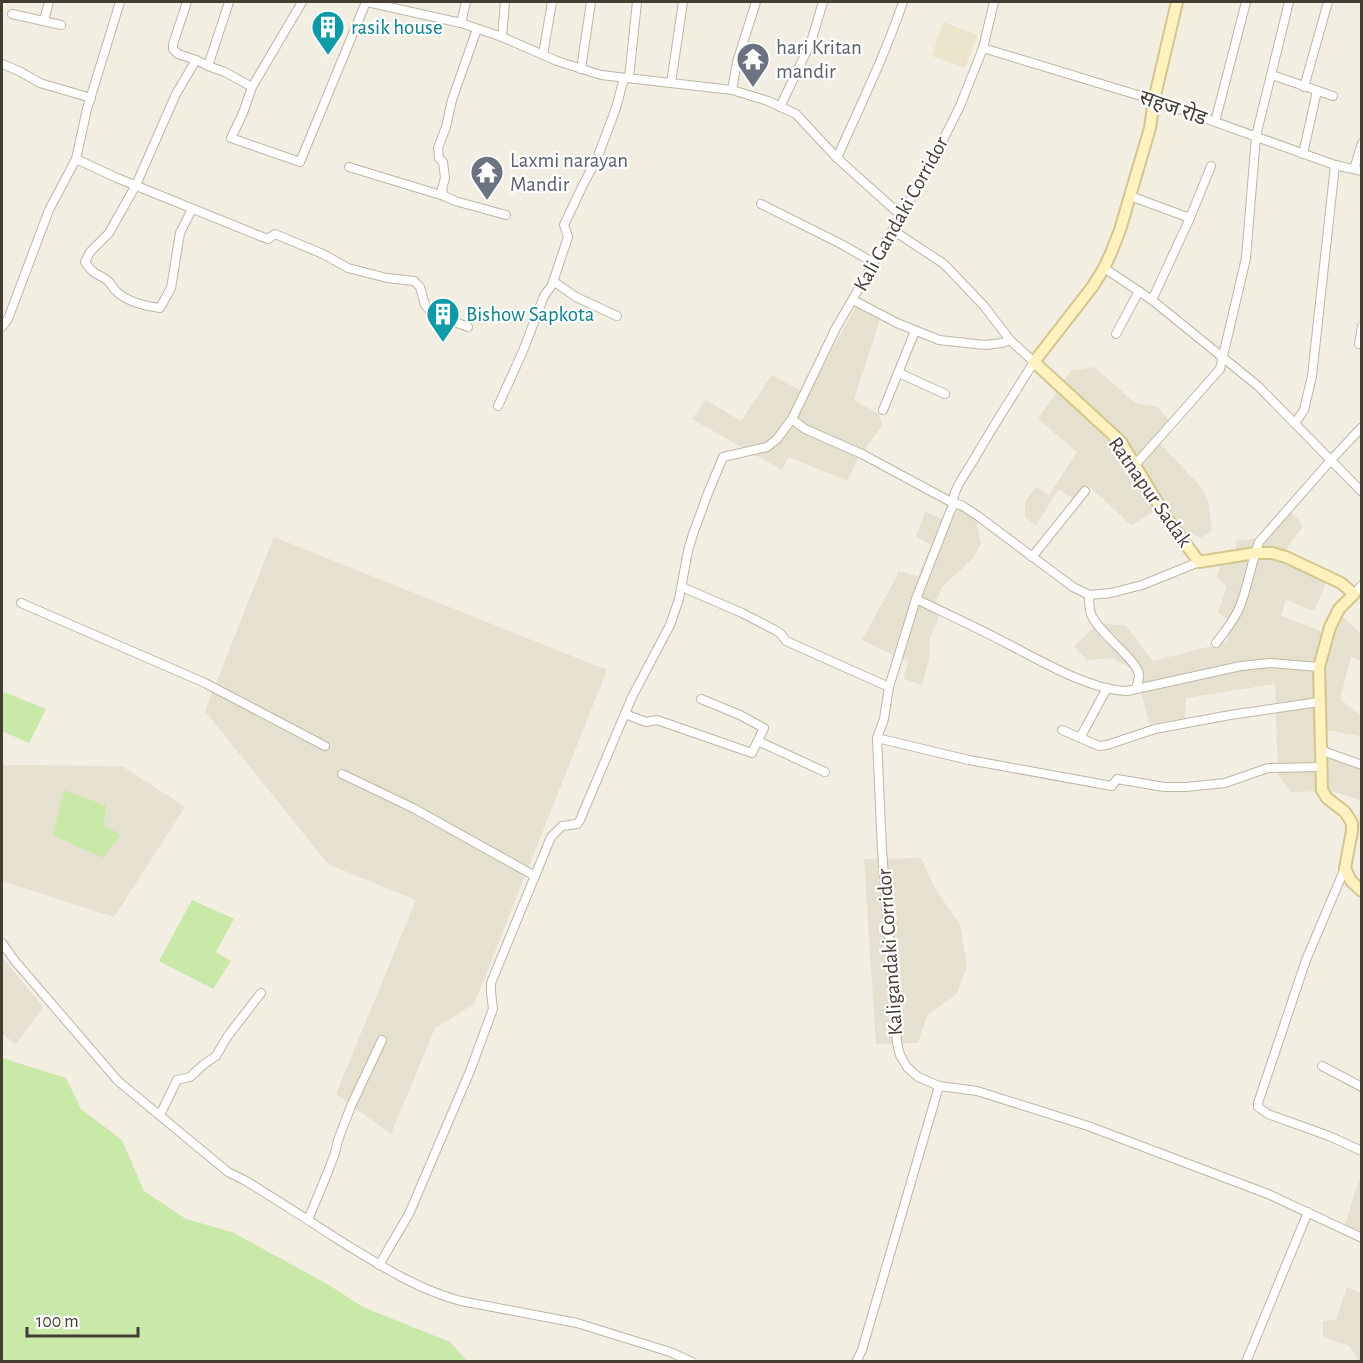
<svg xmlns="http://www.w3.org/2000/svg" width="1363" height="1363" font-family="'Alegreya Sans','Noto Sans Devanagari',sans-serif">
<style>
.residential{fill:#e6e0cf}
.education{fill:#ece4ca}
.green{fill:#c9e9a8}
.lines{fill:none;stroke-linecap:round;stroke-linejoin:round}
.street-casing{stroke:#bdb6a4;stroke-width:10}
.secondary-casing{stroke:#d4c58f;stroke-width:14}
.street{stroke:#fff;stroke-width:8}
.secondary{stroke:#fff2be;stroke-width:10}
.labels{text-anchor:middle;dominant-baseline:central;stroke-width:4.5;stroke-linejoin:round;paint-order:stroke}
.culture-label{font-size:21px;fill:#0d838f;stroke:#fff;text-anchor:start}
.worship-label{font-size:21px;fill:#5b616d;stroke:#fff;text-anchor:start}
.street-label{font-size:21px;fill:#433d32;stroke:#fff}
</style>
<rect width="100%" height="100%" fill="#f2eee2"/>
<!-- residential -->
<g class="residential">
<polygon points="857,305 881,316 854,400 879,414 882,426 859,457 847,481 789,457 782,470 692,419 706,400 741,421 772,375 807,394"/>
<polygon points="1094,367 1135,403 1158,407 1170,422 1156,439 1201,487 1208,500 1212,531 1200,538 1177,526 1164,506 1131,525 1088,485 1075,500 1059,489 1036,525 1025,517 1025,502 1036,487 1049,495 1077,452 1038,419 1071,371"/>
<polygon points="959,508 976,518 981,544 972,559 942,587 934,608 940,614 930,638 929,660 922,685 904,679 908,662 862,640 896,578 898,571 918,576 931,545 916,536 925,512 950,522"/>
<polygon points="1289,509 1303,526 1278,560 1327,581 1314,611 1286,600 1281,616 1334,636 1343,617 1361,634 1361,661 1351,657 1340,699 1361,715 1361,730 1360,736 1326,730 1325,745 1361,762 1361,829 1359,829 1360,800 1331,791 1290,792 1278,774 1275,684 1186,698 1185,718 1149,724 1137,672 1112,658 1087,660 1074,646 1099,623 1126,626 1153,661 1227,642 1232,622 1218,613 1227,586 1216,577 1223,561 1238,559 1236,541 1265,537"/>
<polygon points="274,537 607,670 474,1004 435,1028 391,1134 336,1094 416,900 328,864 205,711"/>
<polygon points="2,765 122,766 185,807 114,917 2,881"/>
<polygon points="921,858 935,889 960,924 967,967 956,995 927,1015 918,1043 876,1044 864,859"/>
<polygon points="2,957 43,1007 16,1044 2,1034"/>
<polygon points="1360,1180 1361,1180 1361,1235 1345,1226 1356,1189"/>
<polygon points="1347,1287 1361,1293 1361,1361 1359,1361 1349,1346 1323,1337 1323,1321 1336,1320"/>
</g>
<!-- education -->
<polygon class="education" points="943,22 978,35 965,68 932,56"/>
<!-- green -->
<g class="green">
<polygon points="4,692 46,709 29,743 2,731 2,700"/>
<polygon points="64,790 106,806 104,824 103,826 121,834 103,858 53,835"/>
<polygon points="192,900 234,919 216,952 231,961 213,989 159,961"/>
<polygon points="2,1058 66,1078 81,1109 122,1140 144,1191 186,1219 232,1232 329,1285 363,1307 450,1342 467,1361 2,1361"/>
</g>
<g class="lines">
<defs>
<g id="street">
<polyline points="187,2 173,44 173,49 178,54 196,60"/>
<polyline points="367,2 461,23 502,37 557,61 601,75 732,90 768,101 796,114 837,158 896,211 903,215"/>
<polyline points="12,14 61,25"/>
<polyline points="44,20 49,2"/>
<polyline points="461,23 466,2"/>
<polyline points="477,29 452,100 446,127 438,148 439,158 443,162 445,178 442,189 444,196 455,201 506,215"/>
<polyline points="502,37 505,2"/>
<polyline points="983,48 1154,100 1335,165 1362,171"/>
<polyline points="543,55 552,2"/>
<polyline points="2,64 19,71 40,83 91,98"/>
<polyline points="208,66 225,72 252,87 243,113 231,138 300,162 366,2"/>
<polyline points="581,69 591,2"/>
<polyline points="1272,75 1333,96"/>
<polyline points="629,78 637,2"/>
<polyline points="671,83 683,2"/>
<polyline points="252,87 302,2"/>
<polyline points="1304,87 1328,2"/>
<polyline points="732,90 737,62 756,2"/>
<polyline points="780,107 811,42 823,2"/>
<polyline points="1215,122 1246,2"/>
<polyline points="1303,154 1317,91"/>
<path d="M837,158c23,-52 48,-103 66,-156"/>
<polyline points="76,159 117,178 260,236 268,239 275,234 323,254 348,268 387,278 414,281 420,287 425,305 432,313 468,327"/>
<polyline points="349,167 444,196"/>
<polyline points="1354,169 1362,143"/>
<polyline points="1130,196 1190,218"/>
<polyline points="761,204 843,245 874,263"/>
<path d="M192,209l-12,24 -9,55 -11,20c-15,-2 -33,-6 -44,-17 -4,-4 -5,-8 -9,-11 -12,-8 -13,-5 -22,-18l5,-10 19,-19 27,-48 40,-91 20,-34 12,6 21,-64"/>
<path d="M894,231l50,33 40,42 26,34 24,22c-21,33 -42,66 -61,99 -7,12 -20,28 -20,42l8,2 17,11 95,71 16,8 22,-2 31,-8 57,-23"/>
<polyline points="1104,268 1152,300 1258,386 1362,492"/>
<polyline points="553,281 576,297 617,316"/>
<polyline points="853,300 897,323 939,340 985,345 1002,343 1010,340"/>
<polyline points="1152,300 1190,218 1211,166"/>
<polyline points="2,327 8,319 49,210 76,159 87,109 120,2"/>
<polyline points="1116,334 1139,291"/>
<polyline points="1359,344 1362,326"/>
<polyline points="899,373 945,394"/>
<polyline points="498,406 523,351 544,296 552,285 568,237 564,225 582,187 598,156 616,108 624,78"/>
<polyline points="883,410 915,331"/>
<polyline points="792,419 805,429 862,454 953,503 953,506 950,512 916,599 889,687 884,719 877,738 882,850 897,1043 900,1055 907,1067 918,1077 939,1086 977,1091 1088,1126 1268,1194 1362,1238"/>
<polyline points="1295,423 1304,410 1312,376 1335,165"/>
<polyline points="1135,465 1220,369 1246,258 1256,136 1289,2"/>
<polyline points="1032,557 1085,491"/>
<polyline points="682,587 742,613 775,630 780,633 786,641 889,687"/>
<polyline points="1354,594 1362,585"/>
<path d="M1089,595c0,6 0,13 2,19 7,19 47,46 48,61 0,4 -2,10 -3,14"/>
<path d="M916,599c31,15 62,29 92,45 33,17 82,46 119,47l114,-25 29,-3 49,4"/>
<polyline points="21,603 205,683 325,746"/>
<path d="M1216,643c9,-12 19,-23 24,-37 8,-19 11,-43 19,-64l72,-82 31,-33"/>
<polyline points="625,714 646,722 657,720 752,753 764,728 740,715 701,699"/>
<polyline points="1062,730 1099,746 1107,745 1155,729 1230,715 1319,702"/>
<polyline points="877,738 969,760 1112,786 1117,779 1164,787 1186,787 1225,783 1268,768 1321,767"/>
<polyline points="1080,738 1107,688"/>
<polyline points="758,741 825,772"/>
<polyline points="1320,750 1362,765"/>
<polyline points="342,774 413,808 535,876"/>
<polyline points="1345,868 1306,960 1258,1103 1258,1107 1268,1114 1329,1136 1362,1151"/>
<path d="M2,943l13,18 103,120 110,91 18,9c31,19 62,39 93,59 39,24 77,49 122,61l116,22 93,29 22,10"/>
<polyline points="1322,1066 1362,1087"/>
<polyline points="160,1115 177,1080 190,1077 203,1065 216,1056 227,1037 261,993"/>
<polyline points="308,1220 327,1174 335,1153 338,1140 351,1106 382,1040"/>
<polyline points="379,1265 409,1214 470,1071 493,1009 491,992 491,983 551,837 562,826 577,824 580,820 632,697 670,625 679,599 688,551 693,534 708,493 723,457 767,447 777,439 792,419 836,328 932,162 960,106 983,48 994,2"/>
<polyline points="856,1362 862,1350 939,1086"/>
<polyline points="1246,1362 1308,1212"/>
</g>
<polyline id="secondary" points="1177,2 1154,100 1150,128 1120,230 1111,253 1104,268 1093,286 1034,362 1121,442 1168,520 1199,562 1255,553 1272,553 1286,557 1341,583 1354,594 1339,609 1330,627 1319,667 1322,790 1327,798 1345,812 1352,823 1352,831 1345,868 1351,881 1362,891"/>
</defs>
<!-- street casing -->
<use href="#street" class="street-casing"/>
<!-- secondary casing -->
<use href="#secondary" class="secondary-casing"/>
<!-- street -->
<use href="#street" class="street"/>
<!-- secondary -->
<use href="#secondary" class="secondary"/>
</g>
<!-- icons -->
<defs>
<symbol id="building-pin" viewBox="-11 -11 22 30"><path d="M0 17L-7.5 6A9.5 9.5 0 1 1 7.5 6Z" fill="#0f9aa8" stroke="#fff"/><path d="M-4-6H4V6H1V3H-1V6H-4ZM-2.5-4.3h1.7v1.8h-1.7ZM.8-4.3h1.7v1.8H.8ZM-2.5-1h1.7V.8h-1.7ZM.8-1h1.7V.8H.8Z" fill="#fff"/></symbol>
<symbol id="temple-pin" viewBox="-11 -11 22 30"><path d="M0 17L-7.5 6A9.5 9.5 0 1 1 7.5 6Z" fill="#6b7280" stroke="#fff"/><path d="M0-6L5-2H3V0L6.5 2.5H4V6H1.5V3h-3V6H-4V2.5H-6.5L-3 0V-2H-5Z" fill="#fff"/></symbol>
</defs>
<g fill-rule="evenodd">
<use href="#building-pin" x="309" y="8" width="38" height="52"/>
<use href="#temple-pin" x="734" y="40" width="38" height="52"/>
<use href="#temple-pin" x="468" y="153" width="38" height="52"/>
<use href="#building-pin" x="424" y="295" width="38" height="52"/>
</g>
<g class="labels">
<!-- culture labels -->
<g class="culture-label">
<text x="351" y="27">rasik house</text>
<text x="466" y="314">Bishow Sapkota</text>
</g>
<!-- worship labels -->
<g class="worship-label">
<text x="776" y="47">hari Kritan<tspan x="776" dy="24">mandir</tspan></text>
<text x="510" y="160">Laxmi narayan<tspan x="510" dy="24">Mandir</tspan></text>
</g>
<!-- street labels -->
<g class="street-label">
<text transform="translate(1173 108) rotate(19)">सहज रोड</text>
<text transform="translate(901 214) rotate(-61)">Kali Gandaki Corridor</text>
<text transform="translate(1150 492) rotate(55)">Ratnapur Sadak</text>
<text transform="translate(890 952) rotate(-94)">Kaligandaki Corridor</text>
</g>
</g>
<!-- border -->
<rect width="1363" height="1363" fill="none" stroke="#433d32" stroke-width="6"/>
<!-- scale -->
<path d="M27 1327v9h111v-9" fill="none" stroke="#433d32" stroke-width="3"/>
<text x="36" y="1327" font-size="18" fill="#433d32" stroke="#ffffff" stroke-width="4.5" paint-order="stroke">100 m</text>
</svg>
